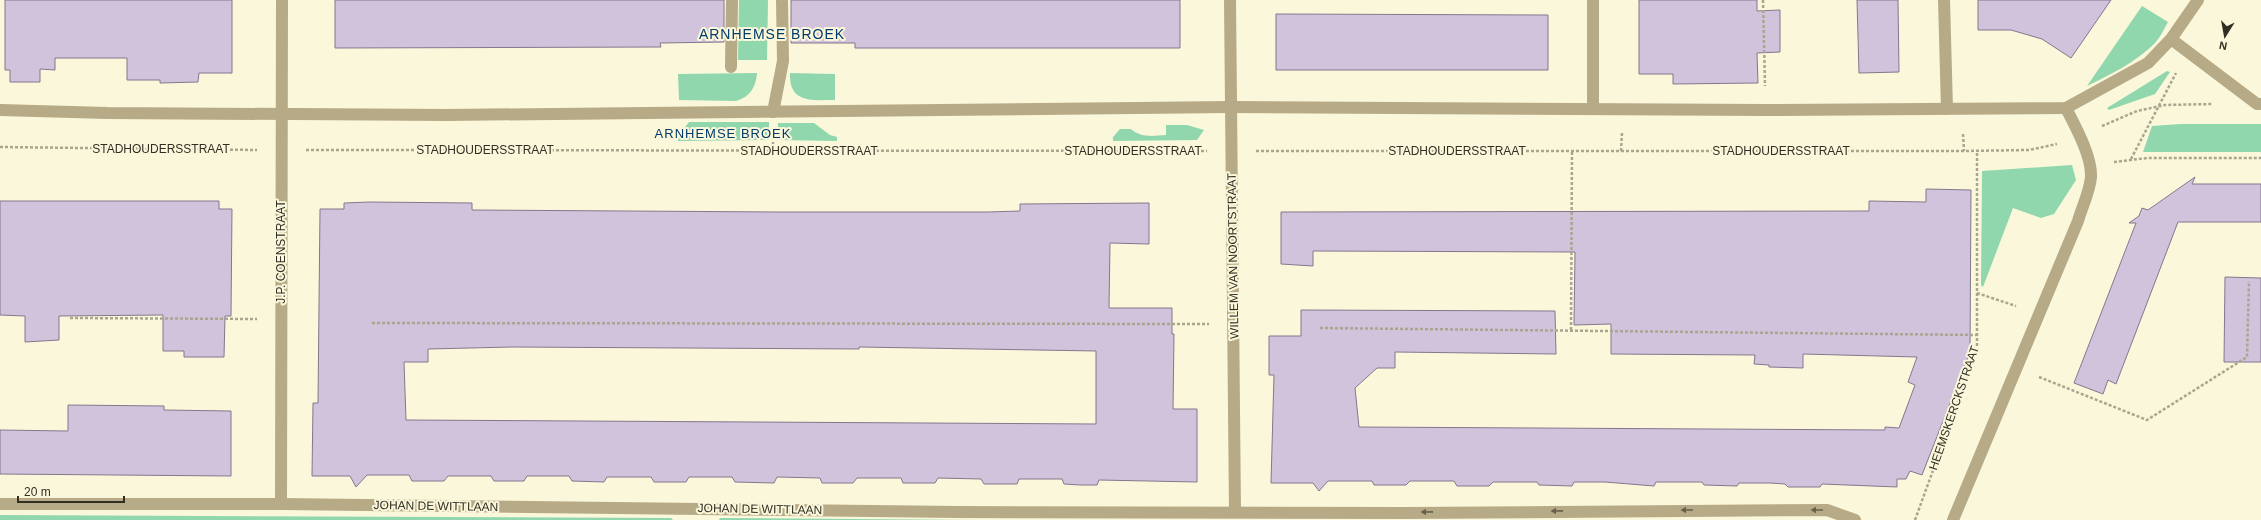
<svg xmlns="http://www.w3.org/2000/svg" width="2261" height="520" font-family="Arial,sans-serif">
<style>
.green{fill:#90d7ad}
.building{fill:#d0c3db;stroke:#84778e;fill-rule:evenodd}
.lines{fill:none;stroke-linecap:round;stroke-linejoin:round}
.path{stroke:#a9a690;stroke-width:2.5;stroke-dasharray:3 2;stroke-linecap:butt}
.street{stroke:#b7aa86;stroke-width:12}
.oneway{fill:#67604b}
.labels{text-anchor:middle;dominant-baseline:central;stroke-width:4;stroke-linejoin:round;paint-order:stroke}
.street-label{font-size:12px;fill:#312f24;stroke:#fbf7da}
.neighbourhood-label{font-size:13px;letter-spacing:1px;fill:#003b6b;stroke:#fbf7da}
.quarter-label{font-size:14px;letter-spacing:1px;fill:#003b6b;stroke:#fbf7da}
</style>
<rect width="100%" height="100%" fill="#fbf7da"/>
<!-- green -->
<g class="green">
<polygon points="739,0 768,0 767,60 738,60"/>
<path d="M2142,6l26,16c-4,7 -8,16 -14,22 -18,18 -44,31 -67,42z"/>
<polygon points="2167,71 2170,72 2155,94 2109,110 2107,108"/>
<path d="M757,73c-1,14 -7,24 -21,28l-57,-1 -1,-26z"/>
<path d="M790,73l45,1v26c-23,0 -46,4 -45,-27z"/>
<polygon points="689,122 769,122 769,140 678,141 678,136"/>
<polygon points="778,123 814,123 830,135 837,137 837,141 778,140"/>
<polygon points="2181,124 2261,124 2261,152 2143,152 2152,126"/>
<path d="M1166,125h21l17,5 -7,10 -84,1v-4l7,-8h11c10,9 22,7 35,6z"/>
<polygon points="2072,165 2076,180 2054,214 2041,218 2013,208 1983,287 1981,285 1982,171"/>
<polygon points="0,515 671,518 673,520 0,520"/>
<polygon points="720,518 974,520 719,520"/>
</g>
<!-- building -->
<g class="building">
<polygon points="5,0 232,0 232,73 199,73 198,82 160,83 160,80 127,80 127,58 55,58 55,70 40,69 40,82 10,82 10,70 5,70"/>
<polygon points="335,0 724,0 724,42 660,43 661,47 335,48"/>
<polygon points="791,0 1180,0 1180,48 855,48 855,43 791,43"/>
<polygon points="1639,0 1757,0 1757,11 1780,10 1780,52 1757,53 1758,83 1673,84 1673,74 1639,74"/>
<polygon points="1857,0 1898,0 1899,72 1859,73"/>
<polygon points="1978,0 2111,0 2071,58 2042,39 2011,30 1978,30"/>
<polygon points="1276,14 1548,15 1548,70 1276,70"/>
<polygon points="2195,177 2192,184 2261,184 2261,222 2178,222 2116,384 2108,380 2103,394 2074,383 2136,223 2129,223 2139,216 2142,208 2148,210"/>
<polygon points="1926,189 1971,190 1970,352 1922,475 1910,471 1906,479 1897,479 1897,487 1822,484 1820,487 1788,487 1785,484 1770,483 1739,483 1737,486 1704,485 1702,482 1656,482 1654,486 1605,482 1574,482 1572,486 1539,485 1537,482 1493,482 1489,486 1457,486 1454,481 1410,481 1406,485 1374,485 1372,481 1328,481 1319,491 1313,483 1271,483 1274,375 1269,375 1269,336 1301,336 1301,310 1555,311 1556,354 1395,352 1395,368 1377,368 1355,388 1359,427 1885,430 1885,427 1899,428 1915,385 1908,382 1917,357 1803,354 1803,368 1769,367 1769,365 1754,364 1755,355 1611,354 1611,324 1574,325 1575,252 1313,251 1313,266 1281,264 1281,212 1869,211 1869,201 1926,202"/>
<polygon points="0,201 219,201 219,209 232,209 231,316 225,316 224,357 184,357 184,351 163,351 163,315 59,316 59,340 25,342 25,316 0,315"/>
<path d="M370,202l102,1v7l305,2h211l32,-1v-7l129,-1v41l-39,-1 -1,65h63v26h2l-1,75h24v73l-98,-2 -2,5h-17l-16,-1 -2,-5h-43l-2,5h-33l-3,-5 -43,-1 -3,5h-32l-2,-5h-44l-4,5h-31l-2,-5 -43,-1 -3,6 -39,-1 -3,-5h-43l-3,5h-32l-3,-5h-44l-3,5 -32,-1 -3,-5h-42l-3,5h-30l-3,-5h-43l-4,5h-32l-3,-6h-42l-11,12 -6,-11h-38l1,-73h5l2,-194h24v-6zM512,347l347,2v-2l237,4v73l-690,-4 -2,-58h24v-13z"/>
<polygon points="2225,277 2261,278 2261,362 2224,362"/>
<polygon points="68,405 164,406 164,410 231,411 231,476 0,474 0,430 68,431"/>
</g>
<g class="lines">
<!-- path -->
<g class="path">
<polyline points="1763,0 1765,86"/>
<polyline points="2102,126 2137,111 2165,105 2213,104"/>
<polyline points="1963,134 1964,151"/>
<polyline points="773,137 773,151"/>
<polyline points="0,147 257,150"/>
<polyline points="306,150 1207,151"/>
<polyline points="1256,151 1964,151 2029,150 2057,144"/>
<polyline points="1621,151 1622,133"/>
<polyline points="2131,159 2176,73"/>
<polyline points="2114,162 2147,158 2261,158"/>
<polyline points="1977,293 2016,306"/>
<polyline points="70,318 257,319"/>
<polyline points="372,323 1209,324"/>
<polyline points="1320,328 1977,335"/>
<polyline points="1571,330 1572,151"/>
<polyline points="2039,377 2147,420 2247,357 2249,281"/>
<polyline points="1915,520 1977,349 1977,151"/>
</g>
<!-- street -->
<g class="street">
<polyline points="1230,0 1235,512"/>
<polyline points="1944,0 1947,109"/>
<polyline points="2171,39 2257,104 2261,104"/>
<polyline points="731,67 732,0"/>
<polyline points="1593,108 1593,0"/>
<polyline points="0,110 107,113 447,115 1230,107 1765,110 2066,108 2148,63 2171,39 2198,0"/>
<polyline points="773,112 783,61 782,0"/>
<polyline points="0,504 281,504 959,512 1405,513 1827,510 1855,520"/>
<polyline points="281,504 282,0"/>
<path d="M1953,520l125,-299c4,-14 12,-30 13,-44 1,-21 -16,-51 -25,-69"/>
</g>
</g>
<!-- one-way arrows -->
<defs><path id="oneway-solid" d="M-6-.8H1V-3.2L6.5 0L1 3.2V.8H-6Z"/></defs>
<g class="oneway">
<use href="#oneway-solid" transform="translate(1687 510) rotate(-180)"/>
<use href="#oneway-solid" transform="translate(1817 510) rotate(-180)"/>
<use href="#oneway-solid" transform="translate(1557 511) rotate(179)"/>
<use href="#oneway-solid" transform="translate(1427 512) rotate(179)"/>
</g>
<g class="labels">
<!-- street labels -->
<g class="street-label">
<text x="161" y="149">STADHOUDERSSTRAAT</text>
<text x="485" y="150">STADHOUDERSSTRAAT</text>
<text x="809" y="151">STADHOUDERSSTRAAT</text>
<text x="1133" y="151">STADHOUDERSSTRAAT</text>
<text x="1457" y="151">STADHOUDERSSTRAAT</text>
<text x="1781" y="151">STADHOUDERSSTRAAT</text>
<text transform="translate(281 252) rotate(-90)">J.P. COENSTRAAT</text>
<text transform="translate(1233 256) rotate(-91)">WILLEM VAN NOORTSTRAAT</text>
<text transform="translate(1954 408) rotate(-71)">HEEMSKERCKSTRAAT</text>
<text transform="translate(436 506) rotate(1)">JOHAN DE WITTLAAN</text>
<text transform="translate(760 509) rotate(1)">JOHAN DE WITTLAAN</text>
</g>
<!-- neighbourhood labels -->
<g class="neighbourhood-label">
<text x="723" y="133">ARNHEMSE BROEK</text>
</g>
<!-- quarter labels -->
<g class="quarter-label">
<text x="772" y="34">ARNHEMSE BROEK</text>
</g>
</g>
<!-- north arrow -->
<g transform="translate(2225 36) rotate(191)" stroke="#fbf7da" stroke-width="3" paint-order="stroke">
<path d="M0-3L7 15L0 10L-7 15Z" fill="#312f24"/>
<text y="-6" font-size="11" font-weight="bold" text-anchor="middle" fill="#312f24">N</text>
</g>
<!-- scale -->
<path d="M18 496v6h106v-6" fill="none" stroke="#312f24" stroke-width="2"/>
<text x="24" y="496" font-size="12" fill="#312f24" stroke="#fbf7da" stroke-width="3" paint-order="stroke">20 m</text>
</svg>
